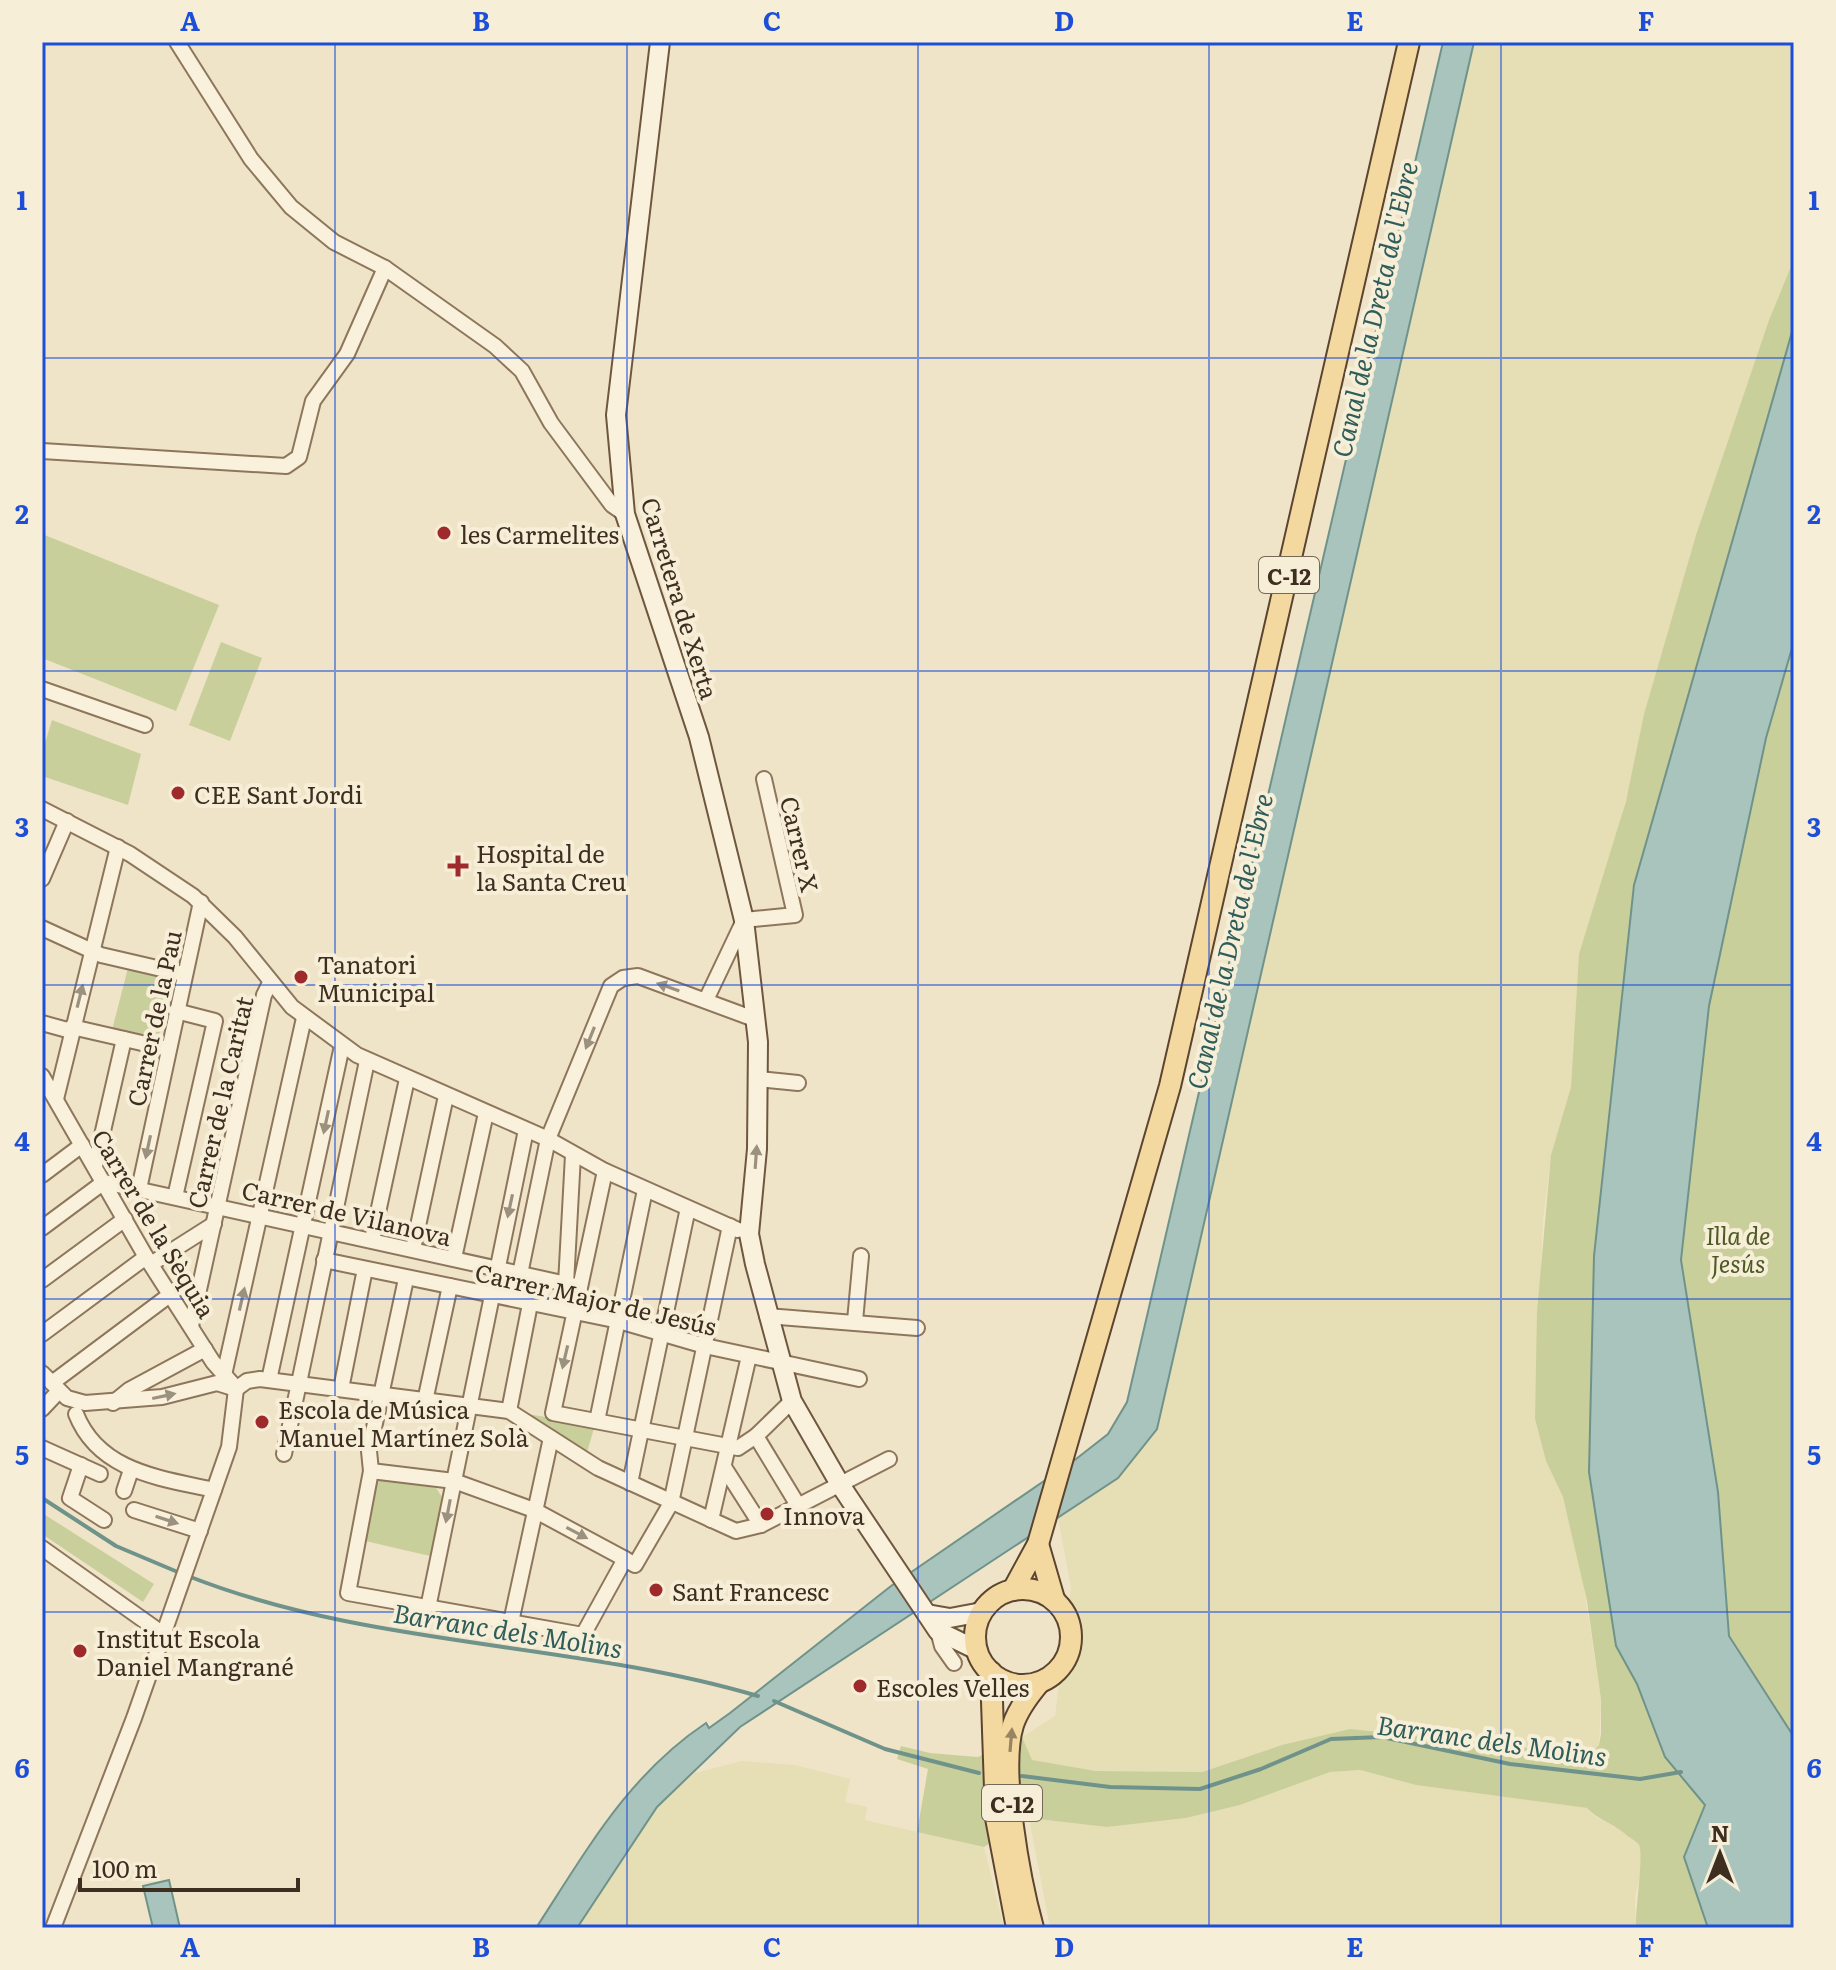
<svg xmlns="http://www.w3.org/2000/svg" width="1836" height="1970" font-family="Literata,serif">
<style>
.farmland{fill:#e6deb5}
.green{fill:#c9cf9b}
.water{fill:#a9c4bc;stroke:#6f938a;stroke-width:2}
.lines{fill:none;stroke-linecap:round;stroke-linejoin:round}
.stream{stroke:#6f938a;stroke-width:4}
.minor-casing{stroke:#8d765c;stroke-width:18}
.secondary-casing{stroke:#6f573f;stroke-width:22}
.primary-casing{stroke:#5b4430;stroke-width:24}
.minor{stroke:#faf1dc;stroke-width:14}
.secondary{stroke:#faf1dc;stroke-width:18}
.primary{stroke:#f3d9a0;stroke-width:20}
.oneway{fill:#9c907e}
.oneway2{fill:#988460}
.grid{fill:none;stroke:#1d4ed8;stroke-width:2;stroke-opacity:0.55}
.poi-dot{fill:#9e2a2b;stroke:#f7eed8;stroke-width:3}
.labels{text-anchor:middle;dominant-baseline:central;stroke-width:8;stroke-linejoin:round;paint-order:stroke}
.shield{fill:#f7eed8;stroke:#756857;stroke-width:2}
.shield-label{font-size:22px;font-weight:bold;fill:#3d2e20}
.poi-label{font-size:24px;fill:#3d2e20;stroke:#f7eed8;text-anchor:start}
.street-label{font-size:24px;fill:#3d2e20;stroke:#f7eed8}
.park-label{font-size:24px;font-style:italic;fill:#4d5a26;stroke:#f7eed8}
.water-label{font-size:26px;font-style:italic;fill:#2f5d5a;stroke:#f7eed8}
.neatline{fill:none;stroke:#1d4ed8;stroke-width:3}
.grid-label{font-size:26px;text-anchor:middle;font-weight:bold;fill:#1d4ed8}
</style>
<rect width="100%" height="100%" fill="#f0e4c8"/>
<!-- farmland -->
<g class="farmland">
<polygon points="1474,42 1794,42 1794,259 1769,320 1696,535 1644,714 1631,780 1607,868 1579,954 1571,1087 1551,1155 1543,1220 1535,1420 1546,1461 1563,1497 1580,1562 1601,1699 1599,1745 1591,1755 1437,1738 1282,1745 1202,1772 1096,1771 1031,1760 1022,1737 1055,1716 1071,1588 1058,1517 1118,1478 1157,1429"/>
<polygon points="742,1761 795,1765 850,1779 845,1802 867,1807 865,1820 984,1847 1004,1928 577,1928 657,1807 695,1773"/>
<polygon points="1360,1770 1416,1785 1587,1808 1596,1817 1619,1829 1640,1846 1643,1859 1635,1898 1636,1928 1050,1928 1029,1818 1107,1827 1186,1818 1240,1805 1330,1772"/>
</g>
<!-- green -->
<g class="green">
<path d="M1794,259v66l-160,560 -18,761 21,38 28,73 40,48 -21,52 24,71h-72c-1,-16 8,-75 3,-83 -3,-4 -11,-8 -15,-12 -12,-10 -26,-13 -37,-25l-171,-23 -56,-15 -30,2 -90,33 -54,13 -79,9 -78,-9 -45,29 -67,-15 11,-63 -31,-10 4,-13 29,7 48,4 44,-20 10,23 64,11 106,1 80,-27 68,-16 240,26 9,-10 2,-11v-35l-14,-98 -24,-104 -17,-36 -11,-42 2,-107 14,-157 20,-68 8,-133 47,-153 18,-87 52,-179 73,-215z"/>
<polygon points="42,534 219,605 176,711 42,658"/>
<polygon points="1794,641 1794,1737 1729,1636 1718,1492 1681,1260 1709,1006 1766,738"/>
<polygon points="221,642 262,658 230,741 189,725"/>
<polygon points="52,720 141,754 128,805 42,776 42,753"/>
<polygon points="128,968 172,978 158,1041 112,1030"/>
<polygon points="527,1414 595,1425 587,1452"/>
<polygon points="382,1479 436,1488 442,1497 430,1556 361,1540 371,1486"/>
<polygon points="42,1513 154,1584 143,1602 42,1534"/>
</g>
<!-- water -->
<g class="water">
<path d="M1443,42h31l-317,1387 -39,49 -378,249 -83,80 -80,121h-41c51,-78 92,-153 170,-205l3,5 21,-15 161,-127 185,-127 32,-25 19,-32z"/>
<polygon points="1794,325 1794,641 1766,738 1709,1006 1681,1260 1718,1492 1729,1636 1794,1737 1794,1928 1708,1928 1684,1857 1705,1805 1665,1757 1637,1684 1616,1646 1589,1472 1594,1256 1634,885"/>
<polygon points="169,1880 180,1928 153,1928 143,1886"/>
</g>
<g class="lines">
<!-- stream -->
<g class="stream">
<polyline points="42,1498 116,1546 180,1573"/>
<path d="M188,1576c182,72 384,65 570,120"/>
<polyline points="774,1701 885,1749 979,1773"/>
<polyline points="1022,1776 1110,1787 1200,1789 1261,1769 1331,1739 1382,1737 1510,1764 1640,1779 1681,1772"/>
</g>
<defs>
<g id="minor">
<polyline points="177,42 251,159 291,207 334,242 385,268 495,346 522,371 551,423 612,505 625,514"/>
<polyline points="42,451 286,466 299,457 313,401 347,354 385,268"/>
<polyline points="42,689 145,725"/>
<polyline points="42,809 130,854 193,896 235,937 292,1007 357,1055 548,1139 605,1171 738,1230"/>
<polyline points="42,879 67,821"/>
<polyline points="42,928 101,955 183,974"/>
<polyline points="706,1000 744,920 795,915 764,779"/>
<polyline points="42,1023 71,1031"/>
<polyline points="72,1027 168,1049"/>
<polyline points="42,1076 146,1257 213,1362 236,1388"/>
<polyline points="758,1079 798,1083"/>
<polyline points="56,1099 118,847"/>
<polyline points="95,1166 124,1039"/>
<polyline points="605,1171 553,1413 738,1448 756,1436 792,1401"/>
<polyline points="42,1175 82,1145"/>
<polyline points="139,1189 201,902"/>
<polyline points="175,1197 215,1021 176,1011"/>
<polyline points="42,1228 104,1182 580,1287"/>
<polyline points="372,1240 407,1079"/>
<polyline points="413,1249 446,1096"/>
<polyline points="454,1258 486,1113"/>
<polyline points="324,1260 619,1321 705,1346 859,1379"/>
<polyline points="151,1264 214,1224"/>
<polyline points="520,1274 548,1139 611,986 623,978 638,976 757,1020"/>
<polyline points="406,1279 369,1451 371,1471 348,1593 583,1635 625,1559 635,1565 671,1503 730,1226"/>
<polyline points="42,1280 125,1219"/>
<polyline points="566,1284 573,1155"/>
<polyline points="767,1316 917,1328"/>
<polyline points="855,1321 861,1256"/>
<polyline points="191,1326 264,995 270,983"/>
<polyline points="42,1334 146,1257"/>
<polyline points="42,1373 67,1398 85,1403 162,1397 217,1383 236,1389 247,1381 260,1379 509,1411 598,1468 736,1531 761,1525 889,1459"/>
<polyline points="224,1375 304,1018"/>
<polyline points="269,1380 342,1046"/>
<polyline points="52,1383 171,1294"/>
<polyline points="341,1389 365,1269"/>
<polyline points="425,1401 450,1286"/>
<polyline points="113,1403 129,1390 205,1349"/>
<polyline points="42,1409 59,1391"/>
<polyline points="509,1411 530,1304"/>
<path d="M76,1414c23,58 85,64 138,76"/>
<polyline points="597,1421 645,1190"/>
<polyline points="756,1436 799,1507"/>
<polyline points="42,1448 100,1474"/>
<polyline points="284,1454 367,1061"/>
<polyline points="81,1465 70,1498 104,1520"/>
<polyline points="724,1467 761,1525"/>
<polyline points="371,1471 454,1481 534,1510 625,1559"/>
<polyline points="630,1483 688,1208"/>
<polyline points="124,1491 131,1470"/>
<polyline points="134,1510 200,1531"/>
<polyline points="711,1520 749,1356"/>
<polyline points="42,1548 163,1634"/>
<polyline points="428,1608 526,1130"/>
<polyline points="511,1622 551,1438"/>
<polyline points="938,1631 942,1646 954,1663"/>
<polyline points="53,1928 134,1718 214,1490 229,1447 236,1389"/>
</g>
<g id="secondary">
<polyline points="660,42 616,415 625,514 699,737 744,920 758,1042 757,1149 749,1234 755,1264 792,1401 841,1486 938,1631 977,1650"/>
<polyline points="927,1614 950,1618 982,1612"/>
</g>
<g id="primary">
<polyline points="1038,1544 1054,1599"/>
<circle cx="1023" cy="1637" r="48"/>
<polyline points="1013,1590 1038,1544 1170,1086 1409,42"/>
<polyline points="991,1672 996,1818 1017,1928"/>
<path d="M1033,1928c-13,-47 -34,-158 -20,-203 5,-16 16,-30 26,-42"/>
</g>
</defs>
<!-- minor casing -->
<use href="#minor" class="minor-casing"/>
<!-- secondary casing -->
<use href="#secondary" class="secondary-casing"/>
<!-- primary casing -->
<use href="#primary" class="primary-casing"/>
<!-- minor -->
<use href="#minor" class="minor"/>
<!-- secondary -->
<use href="#secondary" class="secondary"/>
<!-- primary -->
<use href="#primary" class="primary"/>
</g>
<!-- one-way arrows -->
<defs><path id="oneway-solid" d="M-6-.8H1V-3.2L6.5 0L1 3.2V.8H-6Z" transform="scale(2)"/></defs>
<g class="oneway">
<use href="#oneway-solid" transform="translate(668 987) rotate(-161)"/>
<use href="#oneway-solid" transform="translate(80 996) rotate(-76)"/>
<use href="#oneway-solid" transform="translate(590 1038) rotate(112)"/>
<use href="#oneway-solid" transform="translate(326 1122) rotate(102)"/>
<use href="#oneway-solid" transform="translate(148 1147) rotate(102)"/>
<use href="#oneway-solid" transform="translate(756 1157) rotate(-86)"/>
<use href="#oneway-solid" transform="translate(510 1206) rotate(102)"/>
<use href="#oneway-solid" transform="translate(242 1299) rotate(-77)"/>
<use href="#oneway-solid" transform="translate(565 1357) rotate(103)"/>
<use href="#oneway-solid" transform="translate(164 1396) rotate(-12)"/>
<use href="#oneway-solid" transform="translate(448 1511) rotate(101)"/>
<use href="#oneway-solid" transform="translate(167 1520) rotate(18)"/>
<use href="#oneway-solid" transform="translate(577 1533) rotate(28)"/>
</g>
<use class="oneway2" href="#oneway-solid" transform="translate(1011 1740) rotate(-85)"/>
<!-- grid -->
<path class="grid" d="M335,42v1886M627,42v1886M918,42v1886M1209,42v1886M1501,42v1886M42,358h1752M42,671h1752M42,985h1752M42,1299h1752M42,1612h1752"/>
<!-- markers -->
<g class="poi-dot">
<circle cx="444" cy="533" r="8"/>
<circle cx="178" cy="793" r="8"/>
<path d="M454 854h8v8h8v8h-8v8h-8v-8h-8v-8h8z"/>
<circle cx="301" cy="977" r="8"/>
<circle cx="262" cy="1422" r="8"/>
<circle cx="767" cy="1514" r="8"/>
<circle cx="656" cy="1590" r="8"/>
<circle cx="80" cy="1651" r="8"/>
<circle cx="860" cy="1686" r="8"/>
</g>
<g class="labels">
<!-- shield labels -->
<g class="shield">
<rect x="1259" y="557" width="60" height="36" rx="6"/>
<rect x="982" y="1785" width="60" height="36" rx="6"/>
</g>
<g class="shield-label">
<text x="1289" y="575">C-12</text>
<text x="1012" y="1803">C-12</text>
</g>
<!-- poi labels -->
<g class="poi-label">
<text x="460" y="533">les Carmelites</text>
<text x="194" y="793">CEE Sant Jordi</text>
<text x="476" y="852">Hospital de<tspan x="476" dy="28">la Santa Creu</tspan></text>
<text x="317" y="963">Tanatori<tspan x="317" dy="28">Municipal</tspan></text>
<text x="278" y="1408">Escola de Música<tspan x="278" dy="28">Manuel Martínez Solà</tspan></text>
<text x="783" y="1514">Innova</text>
<text x="672" y="1590">Sant Francesc</text>
<text x="96" y="1637">Institut Escola<tspan x="96" dy="28">Daniel Mangrané</tspan></text>
<text x="876" y="1686">Escoles Velles</text>
</g>
<!-- street labels -->
<g class="street-label">
<text transform="translate(681 598) rotate(73)">Carretera de Xerta</text>
<text transform="translate(801 844) rotate(77)">Carrer X</text>
<text transform="translate(153 1018) rotate(-78)">Carrer de la Pau</text>
<text transform="translate(219 1102) rotate(-77)">Carrer de la Caritat</text>
<text transform="translate(347 1212) rotate(13)">Carrer de Vilanova</text>
<text transform="translate(155 1223) rotate(59)">Carrer de la Sèquia</text>
<text transform="translate(596 1298) rotate(13)">Carrer Major de Jesús</text>
</g>
<!-- park labels -->
<g class="park-label">
<text x="1738" y="1234">Illa de<tspan x="1738" dy="28">Jesús</tspan></text>
</g>
<!-- water labels -->
<g class="water-label">
<text transform="translate(1373 309) rotate(-77)">Canal de la Dreta de l'Ebre</text>
<text transform="translate(1228 941) rotate(-77)">Canal de la Dreta de l'Ebre</text>
<text transform="translate(508 1629) rotate(9)">Barranc dels Molins</text>
<text transform="translate(1492 1739) rotate(8)">Barranc dels Molins</text>
</g>
</g>
<!-- border -->
<rect width="1836" height="1970" fill="none" stroke="#f7eed8" stroke-width="88"/>
<!-- north arrow -->
<g transform="translate(1720 1854)" stroke="#f7eed8" stroke-width="6" paint-order="stroke">
<path d="M0-6L14 30L0 20L-14 30Z" fill="#3d2e20"/>
<text y="-12" font-size="22" font-weight="bold" text-anchor="middle" fill="#3d2e20">N</text>
</g>
<!-- scale -->
<path d="M80 1878v12h218v-12" fill="none" stroke="#3d2e20" stroke-width="4"/>
<text x="92" y="1878" font-size="24" fill="#3d2e20" stroke="#f7eed8" stroke-width="6" paint-order="stroke">100 m</text>
<rect x="44" y="44" width="1748" height="1882" class="neatline"/>
<g class="grid-label">
<text x="190" y="31">A</text>
<text x="481" y="31">B</text>
<text x="772" y="31">C</text>
<text x="1064" y="31">D</text>
<text x="1355" y="31">E</text>
<text x="1646" y="31">F</text>
<text x="22" y="210">1</text>
<text x="1814" y="210">1</text>
<text x="22" y="524">2</text>
<text x="1814" y="524">2</text>
<text x="22" y="837">3</text>
<text x="1814" y="837">3</text>
<text x="22" y="1151">4</text>
<text x="1814" y="1151">4</text>
<text x="22" y="1465">5</text>
<text x="1814" y="1465">5</text>
<text x="22" y="1778">6</text>
<text x="1814" y="1778">6</text>
<text x="190" y="1957">A</text>
<text x="481" y="1957">B</text>
<text x="772" y="1957">C</text>
<text x="1064" y="1957">D</text>
<text x="1355" y="1957">E</text>
<text x="1646" y="1957">F</text>
</g>
</svg>
